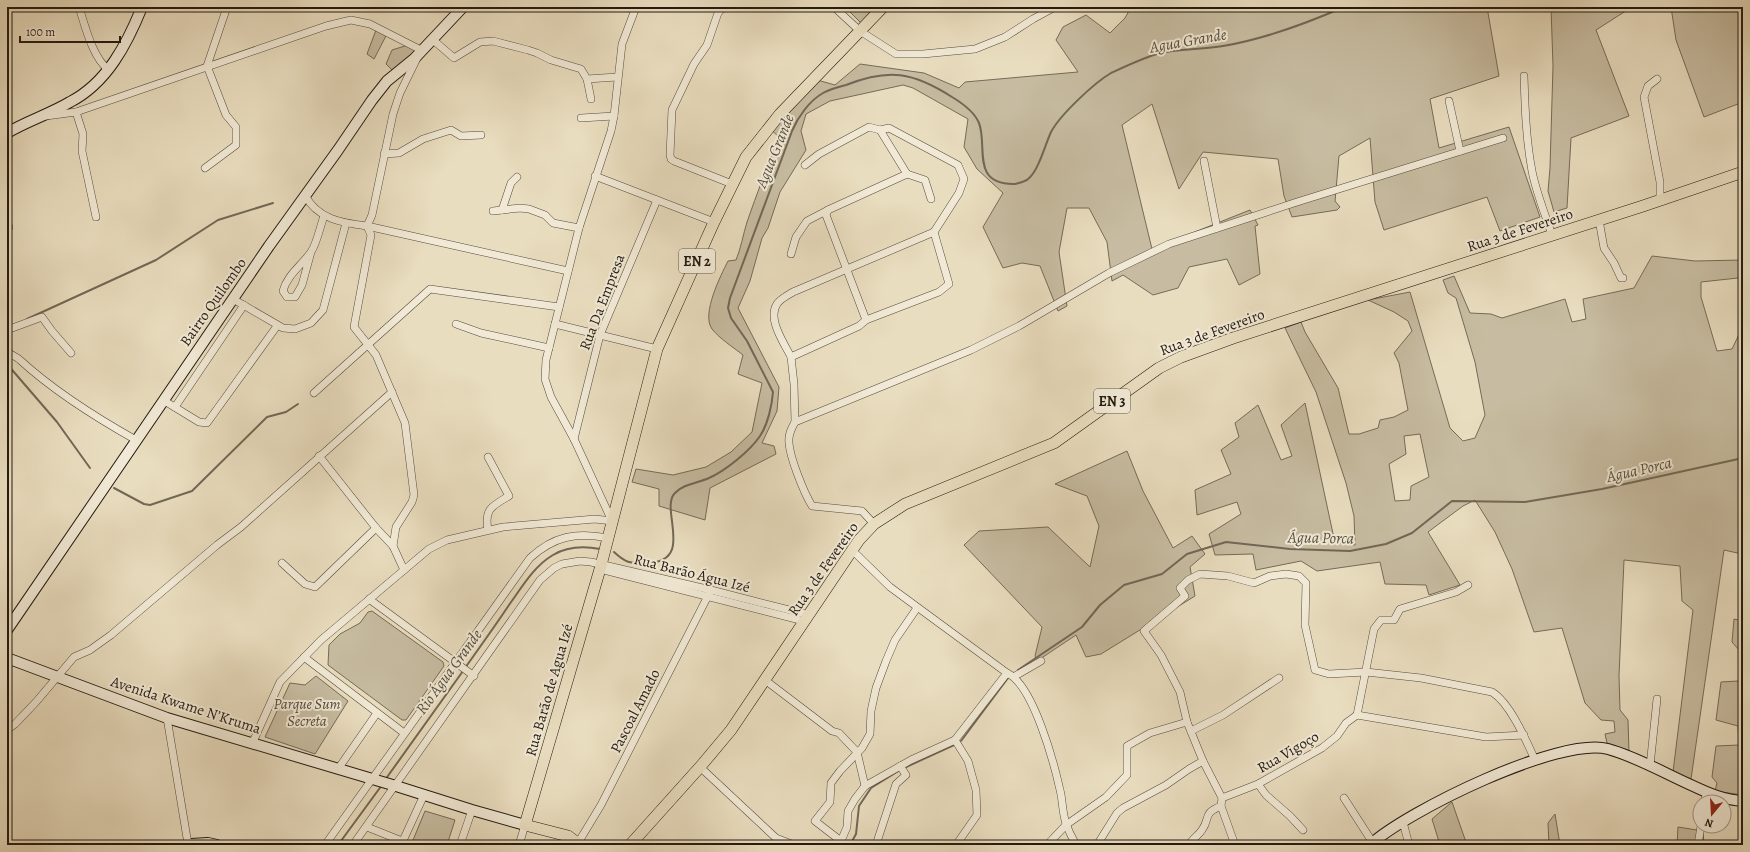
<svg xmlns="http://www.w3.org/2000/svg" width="1750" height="852" font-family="Alegreya,serif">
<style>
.green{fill:#c7bca1;stroke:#756b59;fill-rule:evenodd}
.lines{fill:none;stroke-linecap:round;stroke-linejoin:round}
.stream{stroke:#726756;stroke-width:2}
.street-casing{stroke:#544b3c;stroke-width:8}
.secondary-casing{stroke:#231a11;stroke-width:12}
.primary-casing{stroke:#231a11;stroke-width:12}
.street{stroke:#f1e9d5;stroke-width:7}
.secondary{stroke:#f1e9d5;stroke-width:10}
.primary{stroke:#e9ddbf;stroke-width:11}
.labels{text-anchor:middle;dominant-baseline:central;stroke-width:4;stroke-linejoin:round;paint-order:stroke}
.shield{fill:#f1e9d5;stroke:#61584c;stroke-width:1}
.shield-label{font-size:14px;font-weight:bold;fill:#231a11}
.street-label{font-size:15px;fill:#231a11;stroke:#f1e9d5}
.park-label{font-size:15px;font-style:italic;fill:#544b3c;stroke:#f1e9d5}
.water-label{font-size:16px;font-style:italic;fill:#574e3f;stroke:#f1e9d5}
</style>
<rect width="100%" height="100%" fill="#e9ddbf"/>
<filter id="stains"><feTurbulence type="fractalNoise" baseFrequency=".005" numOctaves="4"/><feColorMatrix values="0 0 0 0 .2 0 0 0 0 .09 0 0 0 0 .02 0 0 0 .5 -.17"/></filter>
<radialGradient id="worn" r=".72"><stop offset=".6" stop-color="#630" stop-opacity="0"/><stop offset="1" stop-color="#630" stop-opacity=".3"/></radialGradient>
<!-- green -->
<g class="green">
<polygon points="845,7 875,7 861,23"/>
<path d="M1131,7h356l12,69 -69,23 9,49 70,-21 31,90 -40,14 -13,-34 -103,33 -9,-28 -5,-64 -31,18 -4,45 5,6 -3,3 -45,7 -8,-21 -6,-37 -75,-7 -24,37 -27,-85 -30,21 30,124 98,-39 8,15 -3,1 5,48 -21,11 -12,-26 -38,8 -11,21 -25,7 -30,-20 -11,6 -5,-39 -18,-34h-22l-8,44 8,54 -9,5 -18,-45 -18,-3 -19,5 -20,-41 20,-34 -26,-24 -13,-22 4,-28 -55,-31 -10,-3 -73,16 -24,13 -5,17 5,19 -26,42 -12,36 -6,10 -12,43 -12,27 41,79 -2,24 -15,32 12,3 2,8 -66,34 -5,32 -46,-14v-17l-27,-7 4,-13 37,6 33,-8 25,-15 21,-20 10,-49 -24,-9 5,-19c-10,-8 -23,-16 -31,-26 -11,-15 9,-54 16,-68l8,-1c5,-12 7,-25 11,-38 10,-29 21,-57 32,-85l-11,-10 42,-49 25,7 25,-21 64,9 35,15 6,-6 113,-10 -22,-32 7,-13 23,-12 24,18 15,-15z"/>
<polygon points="1551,7 1632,7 1596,30 1629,116 1571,138 1567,208 1554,212 1548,191 1550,168 1553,66"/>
<polygon points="1671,7 1743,7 1743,102 1704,117 1676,40"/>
<polygon points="376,30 387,34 374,59 367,54"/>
<polygon points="408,45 417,52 392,70 386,64 392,50"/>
<path d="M1652,256l43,5 48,-1 -5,18 -37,4v15l16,54 15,-2 11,-23v230l-1,-2 -18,-4 -33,229 -18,-7 20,-162 -11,-9 -2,-35 -56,-6 -5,116 1,34 8,10 1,32 -22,-9 -2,-9 10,-2 -1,-11 -13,-1 -16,-17 -23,-75 -28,4 -22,-63 -17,-37 -20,-32 -12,6 -35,26 32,53 -31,10 -3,-10 -41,-1 -5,-22 -63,9 -16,-10 -45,9 -3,-16 -38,1 -6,-21 32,-20 -4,-12 -40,13 -2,-25 36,-16 -10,-24 18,-13 -4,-14 23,-18 23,55 11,-4 -11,-31 24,-22 30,140 20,2 -1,-29 -8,-33 -30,-91 -31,-64 16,-6 4,10 33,56 11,46h10l19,-6 2,-8 14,-3 14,-7 -9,-47 -5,-10 18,-22 -4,-10 -14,-9 -26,-12 42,-8 40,136 13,13 12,-3 10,-23 -10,-53 -19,-64 -8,-5 -5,-13 11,-4 16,37 21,1 11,4 63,-19 7,23 14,-3 -3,-20 51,-11zM1420,434l9,43 -18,9 -1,14 -15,1 -6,-37 17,-10 -2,-18z"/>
<polygon points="1127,451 1143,491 1173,548 1192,536 1205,554 1190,567 1195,596 1101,654 1086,657 1076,635 1037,661 1035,656 1042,627 964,545 979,531 1048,527 1090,567 1099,526 1087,496 1055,484"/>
<polygon points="372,611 443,662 444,666 406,720 402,720 328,665 329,645 340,634 360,623 368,612"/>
<polygon points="1734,619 1743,621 1743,795 1715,791 1717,783 1712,777 1716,746 1739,745 1738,726 1716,720 1721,682 1738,681 1741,673 1739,650 1732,642"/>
<polygon points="316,676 348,701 315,754 265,737 290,683 305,685"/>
<polygon points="1452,802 1467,845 1440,845 1432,819"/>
<polygon points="425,811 455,820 447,845 411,845"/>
<polygon points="1555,814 1560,845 1549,845 1548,823"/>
<polygon points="1678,827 1703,831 1704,845 1677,845"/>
</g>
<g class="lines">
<!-- stream -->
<g class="stream">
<polyline points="27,319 156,260 218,220 273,203"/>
<polyline points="7,364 57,422 90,468"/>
<polyline points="114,488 144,504 150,505 192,491 267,417 286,412 298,404"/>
<path d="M614,552c13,12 16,11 33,11 49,-1 12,-55 28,-70 8,-9 23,-10 34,-15 16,-7 41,-27 51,-42 8,-12 12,-31 13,-44l-26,-51 -16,-23 -3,-10 2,-10 62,-167c6,-14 17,-30 31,-38 7,-4 15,-6 23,-8 43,-17 67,-13 106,12 10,6 22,14 27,26 9,23 -9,62 36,61 3,-1 10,-2 13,-5 10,-7 17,-34 23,-47 9,-17 43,-49 60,-59 13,-6 32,-15 46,-19 20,-6 45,-4 66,-8 41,-7 82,-22 121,-39"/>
<path d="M465,668c15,-21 30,-42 44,-63 13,-18 25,-39 44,-50 15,-9 31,-9 47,-6"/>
<polyline points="1018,670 1082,627 1100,605 1124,585 1162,574 1187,554 1226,542 1290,549 1350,551 1386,544 1412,533 1452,501 1525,502 1602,489 1743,458"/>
<polyline points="961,741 1008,678"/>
<polyline points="904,768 954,745"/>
<polyline points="385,780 463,671"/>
<polyline points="338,845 382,785"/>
<polyline points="850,845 856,834 859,806 871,788 900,770"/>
</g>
<defs>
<g id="street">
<path d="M79,7c6,19 14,52 30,63"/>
<polyline points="724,7 718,13 707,45 694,64 672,110 670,155 671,159 674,161 732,184"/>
<polyline points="834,7 860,31 896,54 923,54 975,49 1005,37 1033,19 1055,7"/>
<polyline points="432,39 454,58 480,42 493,41 528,50 537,53 551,60 581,69 587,79 591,99"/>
<path d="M1524,76c1,32 2,63 8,95 4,21 13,43 20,64"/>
<polyline points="587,79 617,77"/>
<polyline points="1657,79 1648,86 1644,97 1660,182 1660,200"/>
<polyline points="1449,101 1460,151"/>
<polyline points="76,112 83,134 82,151 96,217"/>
<polyline points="46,116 76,112 326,26 351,20 370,24 421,50 400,93 393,114 372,215 367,226 371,235 354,327 376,355 405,423 414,495 412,502 396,527 393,546"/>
<polyline points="581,118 614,116"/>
<polyline points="384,154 399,153 423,139 451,130 461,136 481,135"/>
<polyline points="1204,161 1217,228"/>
<polyline points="205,168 236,145 236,127 226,115 207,66 227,7"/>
<polyline points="907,174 925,180 931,199"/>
<polyline points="595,176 714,222"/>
<path d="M305,195c12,24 37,28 62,31l201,45"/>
<polyline points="502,210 511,183 517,177"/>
<polyline points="493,211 520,208 529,209 545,215 553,223 579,228"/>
<polyline points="1599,220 1604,248 1614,263 1621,278 1623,278"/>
<polyline points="7,227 9,227"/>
<path d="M311,252l-9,33 -7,12h-8l-4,-6c4,-16 19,-26 28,-39 6,-9 9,-25 13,-36"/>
<polyline points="791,254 796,237 807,221 828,210"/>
<polyline points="233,299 283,328 295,329 311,323 323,310 346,223"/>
<polyline points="866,320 939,292 949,284 934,232 959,193 964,179 958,165 889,128 880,130"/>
<polyline points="456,324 481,333 549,348"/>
<polyline points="555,324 657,349"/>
<polyline points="7,330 42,317 52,331 71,353"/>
<path d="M7,351c3,4 9,5 13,9 35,32 75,57 116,80"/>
<path d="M791,357c-7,-14 -24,-38 -14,-53 3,-5 11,-9 16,-12l141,-60"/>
<polyline points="314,393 430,289 559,307"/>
<polyline points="163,400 199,422 207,423 277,326"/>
<polyline points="175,407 244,305"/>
<polyline points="795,422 794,384 791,357 859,326 866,320 826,215 828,210 907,174 880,130 869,127 819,154 805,165"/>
<polyline points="574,439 600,335 657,200"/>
<polyline points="319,456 376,528 393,546 404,570"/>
<polyline points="612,521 574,439 551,397 545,379 546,360 579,228 611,131 614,116 622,44 636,7"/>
<path d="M874,524l-12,-13 -50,-5c-8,-13 -22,-48 -23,-63 -1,-8 2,-14 6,-21l176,-72 48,-24 90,-53 60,-29 128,-42 206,-64"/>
<path d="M488,530c-4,-21 4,-24 21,-34l-21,-39"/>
<path d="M853,551l37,36 117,86c26,11 47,90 53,117 3,11 2,25 7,36 2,6 6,13 9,19"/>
<polyline points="282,563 305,584 315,587 376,528"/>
<polyline points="600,569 804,621"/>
<polyline points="369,599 474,676"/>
<polyline points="304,657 404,733"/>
<polyline points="1015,676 1041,661"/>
<polyline points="765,680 832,731 839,733 857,752 865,786"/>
<polyline points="1357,715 1374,629 1381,620 1394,620 1400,609 1456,592 1468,585"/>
<polyline points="1357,715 1486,737 1524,735"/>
<polyline points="167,718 188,844"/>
<polyline points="7,730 15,724 36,702 74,657 90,650 111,635 217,545 241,527 392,392"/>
<polyline points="1191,731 1223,715 1279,678"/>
<polyline points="955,740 968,761 976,790 977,815 956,845"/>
<polyline points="252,744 280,682 321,640 429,549 447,540 503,527 595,519 612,521"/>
<polyline points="1650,766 1657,699"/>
<polyline points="700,767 776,838 794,845"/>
<polyline points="338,769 377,713"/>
<polyline points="1258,784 1266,795 1290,816 1303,830"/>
<polyline points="1222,798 1258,784 1322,748 1337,736 1346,723 1357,715"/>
<polyline points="1344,798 1373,843"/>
<polyline points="1705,802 1706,792"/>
<polyline points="1403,822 1409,845"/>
<polyline points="367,827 402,841"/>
<polyline points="841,841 815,821 830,802 831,783 840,771 862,748 870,734 871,711 876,688 886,661 895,640 917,608"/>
<polyline points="578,843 601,805 711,590"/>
<path d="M325,845l205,-287c24,-22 46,-26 78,-20"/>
<polyline points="353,845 540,580 554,568 562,564 580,561 591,562 711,590 809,615"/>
<polyline points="401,845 424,795"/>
<polyline points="460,845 472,810"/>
<polyline points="519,845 525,825"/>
<polyline points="838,845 841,841 847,827 848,811 855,799 865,786 911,760 955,740 1007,673"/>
<polyline points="876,845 896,784 906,775 900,766"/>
<polyline points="1047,845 1066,825 1106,797 1127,775 1127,746 1150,733 1187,722"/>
<polyline points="1097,845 1117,813 1123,808 1166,785 1189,769 1203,761"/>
<path d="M1189,845c3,-6 9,-9 13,-15 9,-13 0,-16 19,-24"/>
<path d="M1235,845l-14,-39 1,-8 -19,-37 -16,-39 -7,-30 -19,-37 -17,-24 41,-35 -5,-8 8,-8 12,-6 28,2 26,7 16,-7 16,-2 13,2 7,7 -1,42 10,45 14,4 37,-2 55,6 71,14c18,11 34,48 43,68"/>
<polyline points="1698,845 1701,826"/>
</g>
<g id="secondary">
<path d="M7,133c20,-12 43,-19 63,-31 37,-19 57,-58 72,-95"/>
<polyline points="7,630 269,246 338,150 372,100 387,81 414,59 463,7"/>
<polyline points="7,658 167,718 396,786 472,810 525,825"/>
<polyline points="191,844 208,843 217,845"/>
<path d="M1370,845c37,-34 190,-109 238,-96 29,8 56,24 83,36 17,8 33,15 52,16"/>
</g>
<g id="primary">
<polyline points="580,845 568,836 525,825 600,569 657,349 714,222 746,157 780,114 883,7"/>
<polyline points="630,845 700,767 731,730 859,540 874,524 905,504 1054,443 1159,368 1181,357 1233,338 1643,206 1743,172"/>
</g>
</defs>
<!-- street casing -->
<use href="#street" class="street-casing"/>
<!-- secondary casing -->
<use href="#secondary" class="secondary-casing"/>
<!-- primary casing -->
<use href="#primary" class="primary-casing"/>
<!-- street -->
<use href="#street" class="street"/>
<!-- secondary -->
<use href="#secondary" class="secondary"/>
<!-- primary -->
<use href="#primary" class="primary"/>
</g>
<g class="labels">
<!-- shield labels -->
<g class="shield">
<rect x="679" y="249" width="36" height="24" rx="3"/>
<rect x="1094" y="389" width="36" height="24" rx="3"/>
</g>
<g class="shield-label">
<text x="697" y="261">EN 2</text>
<text x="1112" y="401">EN 3</text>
</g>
<!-- street labels -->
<g class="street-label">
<text transform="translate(1520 230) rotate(-18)">Rua 3 de Fevereiro</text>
<text transform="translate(213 302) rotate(-55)">Bairro Quilombo</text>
<text transform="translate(602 302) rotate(-69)">Rua Da Empresa</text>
<text transform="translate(1212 332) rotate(-20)">Rua 3 de Fevereiro</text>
<text transform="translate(823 569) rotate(-55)">Rua 3 de Fevereiro</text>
<text transform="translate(692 573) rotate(14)">Rua Barão Água Izé</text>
<text transform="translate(549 690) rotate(-74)">Rua Barão de Agua Izé</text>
<text transform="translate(186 705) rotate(18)">Avenida Kwame N’Kruma</text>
<text transform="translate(635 711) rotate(-63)">Pascoal Amado</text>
<text transform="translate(1288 752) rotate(-30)">Rua Vigoço</text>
</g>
<!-- park labels -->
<g class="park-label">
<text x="307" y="704">Parque Sum<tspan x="307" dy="17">Secreta</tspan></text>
</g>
<!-- water labels -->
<g class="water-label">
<text transform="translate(1188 41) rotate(-10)">Agua Grande</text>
<text transform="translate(775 151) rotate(-68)">Agua Grande</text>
<text transform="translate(1639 470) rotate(-13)">Água Porca</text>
<text transform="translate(1321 538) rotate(1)">Água Porca</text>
<text transform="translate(449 672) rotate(-54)">Rio Água Grande</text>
</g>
</g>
<!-- margin -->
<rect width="1750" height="852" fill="none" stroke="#e9ddbf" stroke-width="24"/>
<rect x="8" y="8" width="1734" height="836" fill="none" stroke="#231a11" stroke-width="2"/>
<rect x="12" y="12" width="1726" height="828" fill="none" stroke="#231a11"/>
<!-- north arrow -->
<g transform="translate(1712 814) rotate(198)"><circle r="19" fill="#f1e9d5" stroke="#9f9687"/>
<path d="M0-3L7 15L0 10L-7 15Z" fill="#8f2418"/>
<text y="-6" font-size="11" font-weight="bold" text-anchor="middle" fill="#231a11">N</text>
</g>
<!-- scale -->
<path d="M20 36v6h100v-6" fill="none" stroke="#231a11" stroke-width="2"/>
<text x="26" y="36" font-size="12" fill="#231a11" stroke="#f1e9d5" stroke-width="3" paint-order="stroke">100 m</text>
<rect width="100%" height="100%" filter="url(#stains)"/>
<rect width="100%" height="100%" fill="url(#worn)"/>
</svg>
